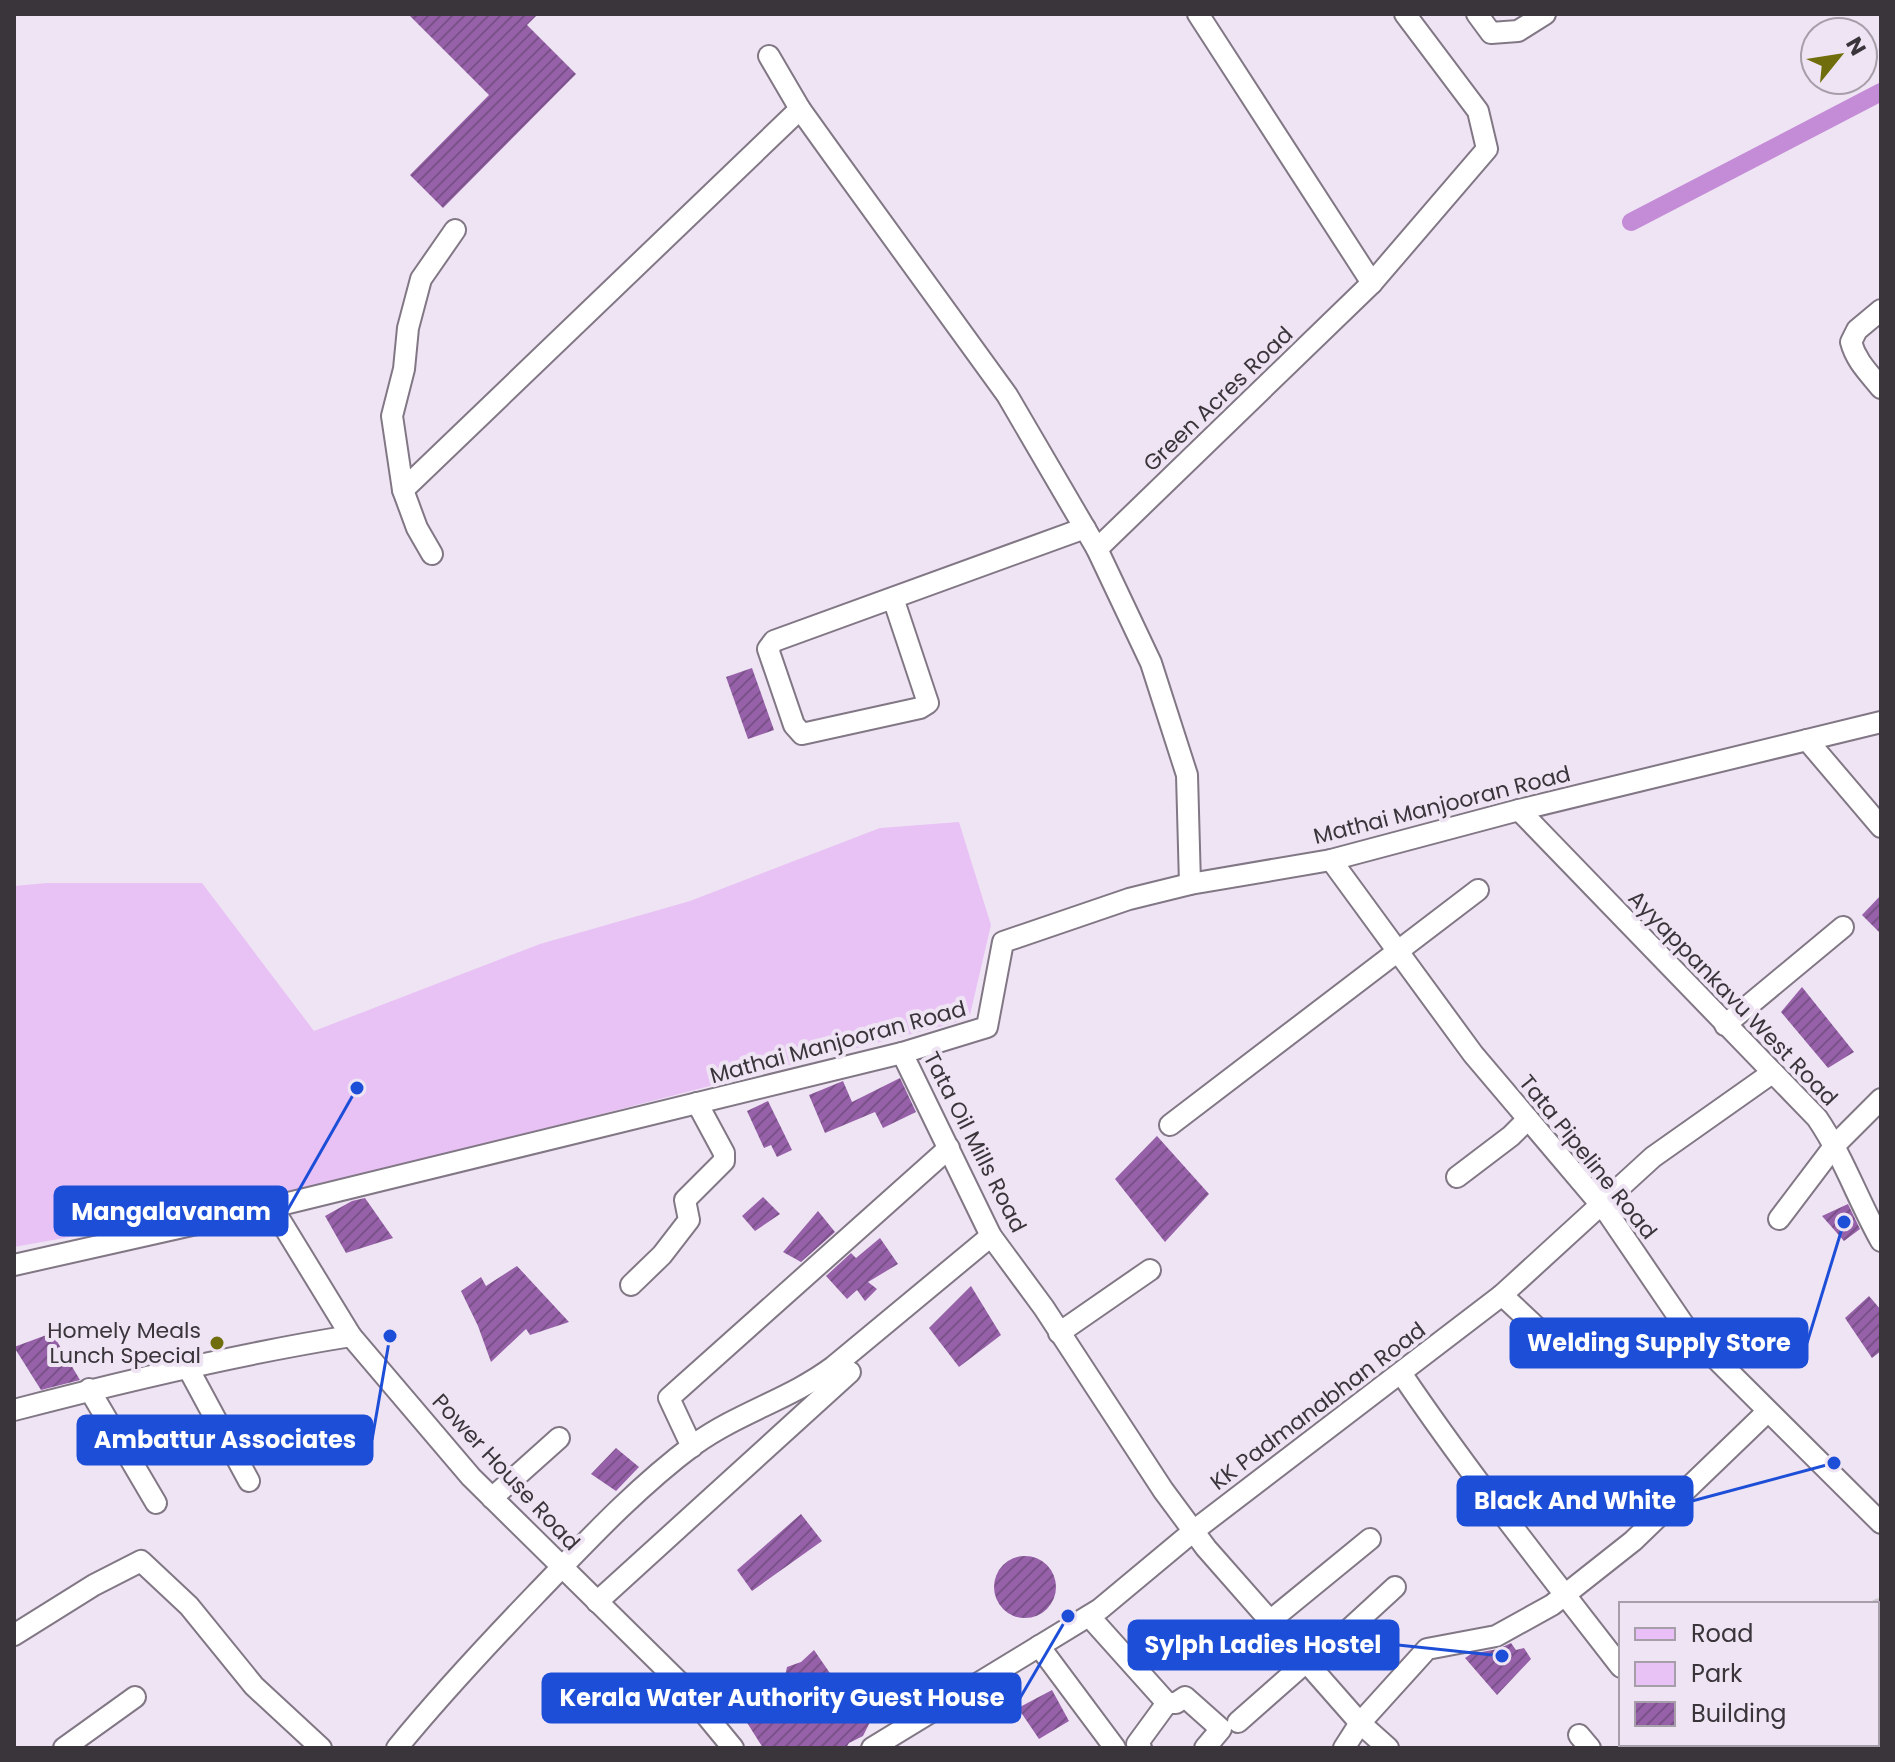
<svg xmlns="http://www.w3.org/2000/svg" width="1895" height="1762" font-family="Poppins,sans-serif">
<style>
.park{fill:#e8c2f5}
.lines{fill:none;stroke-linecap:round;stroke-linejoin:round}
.canal{stroke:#c48cd7;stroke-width:18}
.building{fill:url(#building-hatch)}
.minor-casing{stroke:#817785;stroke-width:24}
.major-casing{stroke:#cccacc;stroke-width:28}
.minor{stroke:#fff;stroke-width:20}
.major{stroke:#e9bff7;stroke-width:24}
.poi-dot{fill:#706d0c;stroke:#efe4f3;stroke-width:3}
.labels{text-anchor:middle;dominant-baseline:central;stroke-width:8;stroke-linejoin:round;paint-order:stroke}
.street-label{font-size:22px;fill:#39353b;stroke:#efe4f3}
.poi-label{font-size:22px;fill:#39353b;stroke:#efe4f3;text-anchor:end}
.leader{fill:none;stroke:#1d4ed8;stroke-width:3}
.callout-dot{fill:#1d4ed8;stroke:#efe4f3;stroke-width:3}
.callout{fill:#1d4ed8;stroke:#1d4ed8;stroke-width:3}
.callout-label{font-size:24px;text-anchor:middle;font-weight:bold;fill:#fff}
</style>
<defs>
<pattern id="building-hatch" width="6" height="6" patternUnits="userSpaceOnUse" patternTransform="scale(2)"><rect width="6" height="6" fill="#9661a8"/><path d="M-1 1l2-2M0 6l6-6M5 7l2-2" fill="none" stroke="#7b518a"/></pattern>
</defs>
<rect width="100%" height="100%" fill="#efe4f3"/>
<!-- park -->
<polygon class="park" points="959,822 991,925 969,1019 478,1146 187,1216 14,1247 14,886 47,883 202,883 314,1031 540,944 690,901 880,828"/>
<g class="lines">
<!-- canal -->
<polyline class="canal" points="1631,222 1881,92"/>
</g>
<!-- building -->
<g class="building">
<polygon points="408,14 538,14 527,25 576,74 443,208 410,175 489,95"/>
<polygon points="752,668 774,730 748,739 726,677"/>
<polygon points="1881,895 1881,934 1862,915"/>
<polygon points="1802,987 1854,1052 1828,1068 1781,1012"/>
<polygon points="900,1078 916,1112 883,1128 875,1112 825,1133 809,1095 843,1081 852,1102"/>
<polygon points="768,1101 792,1150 777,1157 771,1145 764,1148 747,1111"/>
<polygon points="1157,1136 1209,1194 1165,1242 1115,1179"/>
<polygon points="763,1197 780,1214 755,1231 742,1216"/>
<polygon points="365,1198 393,1238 346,1253 325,1216 352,1201"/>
<polygon points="1848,1204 1860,1229 1844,1241 1822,1216"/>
<polygon points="818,1211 835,1232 801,1262 783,1252"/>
<polygon points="880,1238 898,1264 868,1282 877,1289 865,1301 857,1290 847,1299 826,1276 851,1253 856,1258"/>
<polygon points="517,1266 569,1322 530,1335 526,1329 491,1362 478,1326 461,1291 481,1277 486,1286"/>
<polygon points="971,1286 1001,1335 959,1367 929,1328"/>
<polygon points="1869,1296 1881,1310 1881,1351 1872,1358 1845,1318"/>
<polygon points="52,1333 80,1380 41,1390 14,1347"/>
<polygon points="616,1448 639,1467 616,1491 591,1474"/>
<polygon points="801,1514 822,1541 752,1591 737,1570"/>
<circle cx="1025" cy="1587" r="31"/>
<polygon points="1511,1643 1516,1650 1524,1648 1531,1659 1497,1695 1465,1658 1471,1654 1498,1649"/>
<polygon points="814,1650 852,1705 870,1722 863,1736 849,1743 846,1748 763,1748 739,1710 749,1694 770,1680 782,1690 787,1667 801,1662"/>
<polygon points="1052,1690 1069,1721 1039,1739 1018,1708"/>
</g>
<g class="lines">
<defs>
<g id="minor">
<polyline points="1198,14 1372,283"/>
<polyline points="1477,14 1491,33 1518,31 1545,14"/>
<polyline points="769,56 800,109 833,155 1007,395 1097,549 1151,663 1187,775 1190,884"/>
<path d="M1881,310l-24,20 -6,12c5,19 18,31 30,46"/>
<polyline points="403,490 392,416 404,369 408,328 421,279 455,230"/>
<polyline points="1097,549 1372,283 1487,149 1478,111 1405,14"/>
<polyline points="432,554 417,528 403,490 800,109"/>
<polyline points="893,598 928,703 920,708 802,734 794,725 768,649 774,641 1085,528"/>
<polyline points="1807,740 1881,827"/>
<path d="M1519,810l298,308c26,38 41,82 64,123"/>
<polyline points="1331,860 1473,1054 1607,1212 1688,1331 1881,1523"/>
<polyline points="1725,1025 1843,927"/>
<polyline points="902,1053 991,1236 1044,1308 1163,1490 1206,1548 1360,1723 1388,1748"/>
<polyline points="1170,1125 1478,890"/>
<polyline points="1457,1177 1511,1136 1528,1119"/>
<polyline points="272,1207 351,1336 471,1477 677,1680 733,1748"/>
<polyline points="1779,1219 1835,1145 1881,1099"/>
<polyline points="14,1265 272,1207 902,1053 987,1027 1003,942 1129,899 1190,884 1331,860 1519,810 1881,722"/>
<polyline points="631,1285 662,1255 689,1220 685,1200 724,1161 724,1153 697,1103"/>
<polyline points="1502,1295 1567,1356"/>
<polyline points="1059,1333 1150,1270"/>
<polyline points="188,1368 249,1481"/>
<path d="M1401,1373c69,102 145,197 220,294"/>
<polyline points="89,1389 156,1503"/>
<path d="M14,1410c111,-29 223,-56 337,-74"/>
<polyline points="692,1447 669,1398 949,1148"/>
<polyline points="492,1498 559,1438"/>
<polyline points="597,1602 850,1372"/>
<polyline points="1089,1616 1167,1703"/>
<polyline points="1271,1620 1370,1539"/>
<polyline points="14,1635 94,1585 141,1561 189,1606 254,1686 321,1748"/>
<polyline points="1877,1644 1881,1648"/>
<polyline points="1039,1646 1115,1748"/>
<polyline points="1309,1666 1395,1587"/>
<polyline points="1238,1722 1306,1662"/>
<polyline points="1579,1735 1590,1748"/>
<polyline points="1681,1744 1685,1748"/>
<polyline points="64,1748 135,1697"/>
<path d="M397,1748c44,-54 91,-104 139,-154 50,-52 101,-107 159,-150 45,-32 95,-45 138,-77l158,-131"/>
<polyline points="872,1748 1100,1609 1196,1529 1502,1295 1653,1157 1772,1073"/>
<polyline points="1141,1748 1137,1744 1167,1703 1176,1703 1185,1697 1221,1729 1205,1748"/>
<polyline points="1344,1748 1360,1723 1427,1649 1496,1636 1552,1605 1633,1541 1767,1412"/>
</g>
<g id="major">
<polyline points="1877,1616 1881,1612"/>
<polyline points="1740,1748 1744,1744"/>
</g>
</defs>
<!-- minor casing -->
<use href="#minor" class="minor-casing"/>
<!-- major casing -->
<use href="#major" class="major-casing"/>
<!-- minor -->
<use href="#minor" class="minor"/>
<!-- major -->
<use href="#major" class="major"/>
</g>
<!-- markers -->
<circle class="poi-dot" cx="217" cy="1343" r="8"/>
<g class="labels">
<!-- street labels -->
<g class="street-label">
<text transform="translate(1218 399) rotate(-44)">Green Acres Road</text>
<text transform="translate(1442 805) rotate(-14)">Mathai Manjooran Road</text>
<text transform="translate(1733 998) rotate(46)">Ayyappankavu West Road</text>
<text transform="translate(838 1042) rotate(-15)">Mathai Manjooran Road</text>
<text transform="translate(975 1142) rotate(63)">Tata Oil Mills Road</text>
<text transform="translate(1588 1157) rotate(51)">Tata Pipeline Road</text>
<text transform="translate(1318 1406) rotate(-37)">KK Padmanabhan Road</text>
<text transform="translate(506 1472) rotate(47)">Power House Road</text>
</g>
<!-- poi labels -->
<g class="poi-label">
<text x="201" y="1330">Homely Meals<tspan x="201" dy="25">Lunch Special</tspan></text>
</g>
</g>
<!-- callouts -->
<path class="leader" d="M357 1088L287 1211M1844 1222L1807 1343M390 1336L372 1440M1834 1463L1692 1501M1502 1656L1398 1645M1068 1616L1020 1698"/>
<g class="callout-dot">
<circle cx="357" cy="1088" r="8"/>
<circle cx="1844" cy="1222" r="8"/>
<circle cx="390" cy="1336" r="8"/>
<circle cx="1834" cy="1463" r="8"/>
<circle cx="1502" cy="1656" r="8"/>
<circle cx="1068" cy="1616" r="8"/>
</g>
<g class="callout">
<rect x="55" y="1187" width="232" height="48" rx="8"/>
<rect x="1511" y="1319" width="296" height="48" rx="8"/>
<rect x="78" y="1416" width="294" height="48" rx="8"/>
<rect x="1458" y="1477" width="234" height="48" rx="8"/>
<rect x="1129" y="1621" width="269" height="48" rx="8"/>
<rect x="543" y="1674" width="477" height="48" rx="8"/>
</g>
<g class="callout-label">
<text x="171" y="1220">Mangalavanam</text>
<text x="1659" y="1351">Welding Supply Store</text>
<text x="225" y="1448">Ambattur Associates</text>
<text x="1575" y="1509">Black And White</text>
<text x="1263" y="1653">Sylph Ladies Hostel</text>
<text x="782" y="1706">Kerala Water Authority Guest House</text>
</g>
<!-- border -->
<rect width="1895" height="1762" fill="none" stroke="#39353b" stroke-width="32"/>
<!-- legend -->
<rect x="1619" y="1602" width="260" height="144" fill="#efe4f3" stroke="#a69ea9" stroke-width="2"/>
<rect x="1635" y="1628" width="40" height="12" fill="#e9bff7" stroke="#a69ea9" stroke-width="2"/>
<text x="1691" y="1642" font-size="24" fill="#39353b">Road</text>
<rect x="1635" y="1662" width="40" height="24" fill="#e8c2f5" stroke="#a69ea9" stroke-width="2"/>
<text x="1691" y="1682" font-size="24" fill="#39353b">Park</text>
<rect x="1635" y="1702" width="40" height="24" fill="url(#building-hatch)" stroke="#a69ea9" stroke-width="2"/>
<text x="1691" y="1722" font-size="24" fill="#39353b">Building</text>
<!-- north arrow -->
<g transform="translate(1839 56) rotate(60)"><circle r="38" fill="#efe4f3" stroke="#a69ea9" stroke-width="2"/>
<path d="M0-6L14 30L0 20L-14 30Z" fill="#706d0c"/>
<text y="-12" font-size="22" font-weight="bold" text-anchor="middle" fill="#39353b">N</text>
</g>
</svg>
